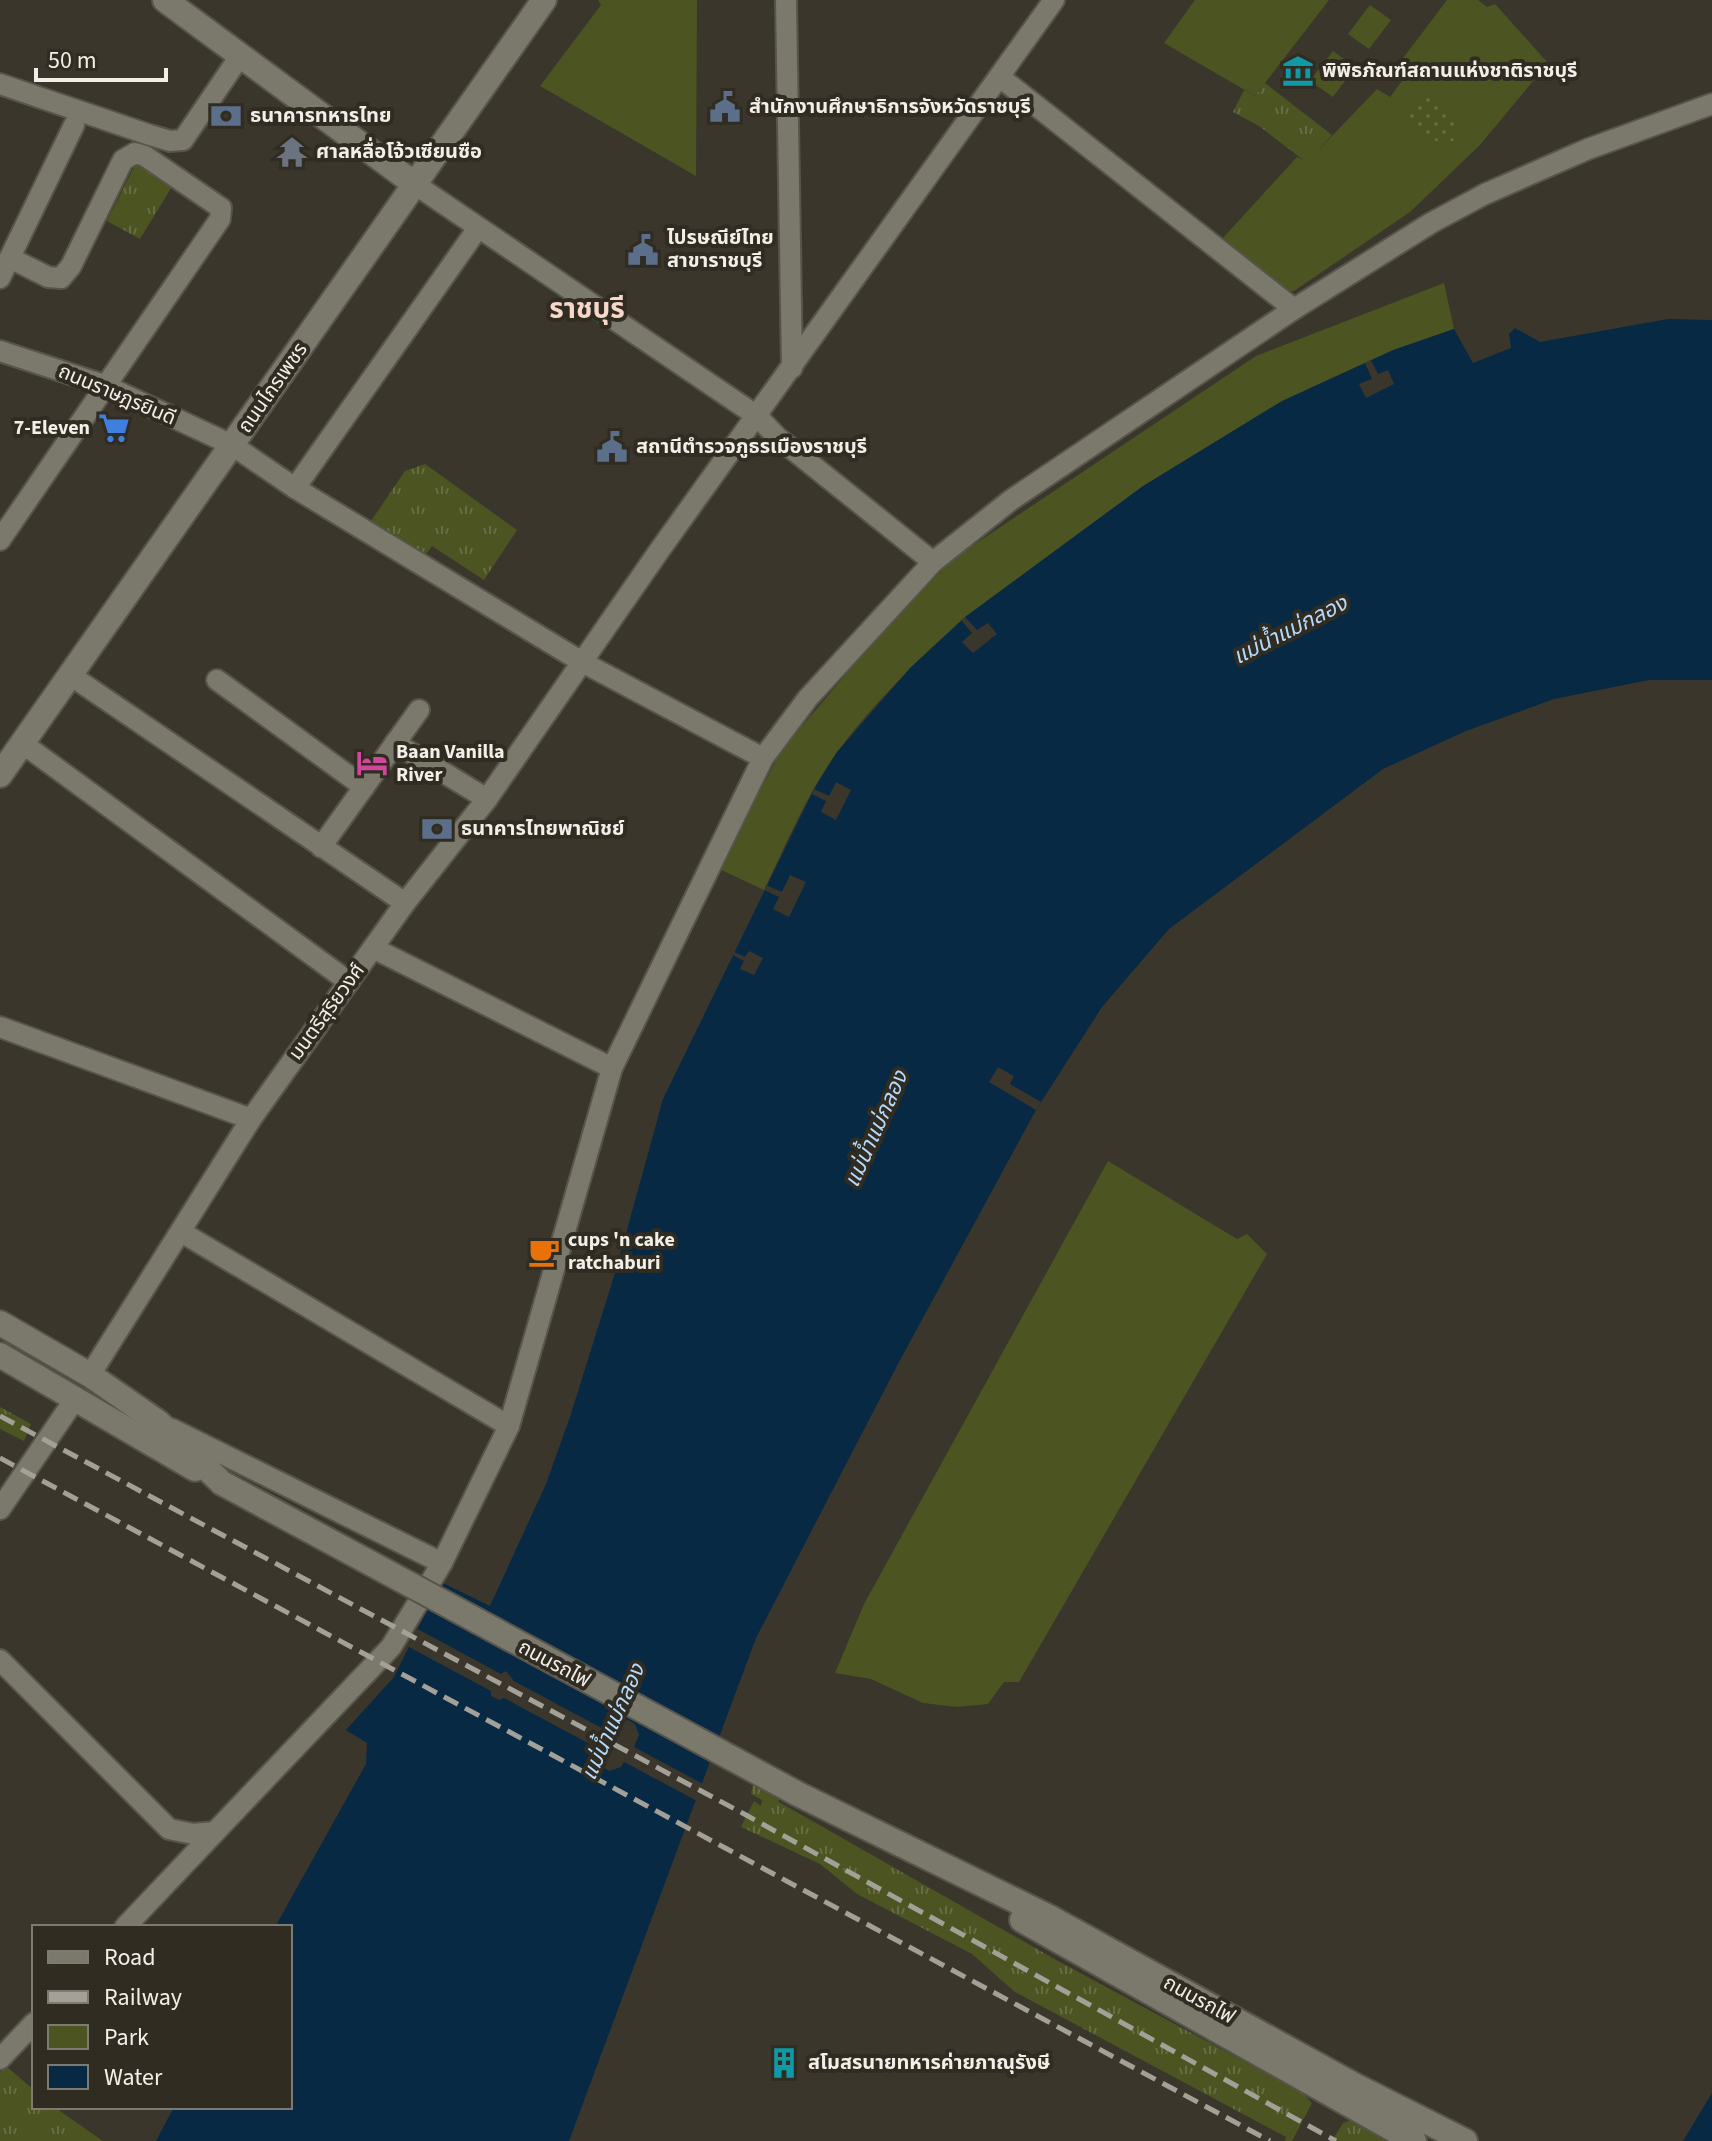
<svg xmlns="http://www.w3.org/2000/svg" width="1712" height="2141" font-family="'Source Sans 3','Noto Sans Thai',sans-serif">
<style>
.grass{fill:url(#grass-tufts)}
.park{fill:#4c5422}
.garden{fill:url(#garden-dots)}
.water{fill:#072944}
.pier{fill:#3a362c}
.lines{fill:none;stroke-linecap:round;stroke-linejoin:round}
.street-casing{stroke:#57544b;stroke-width:24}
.secondary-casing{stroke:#57544b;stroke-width:28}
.street{stroke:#7b786c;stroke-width:20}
.secondary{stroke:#7b786c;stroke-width:24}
.rail{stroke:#a3a098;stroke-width:5;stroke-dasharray:16 8;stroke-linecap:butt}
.secondary-bridge-casing{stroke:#57544b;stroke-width:28;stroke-linecap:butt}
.secondary-bridge{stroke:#7b786c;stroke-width:24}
.labels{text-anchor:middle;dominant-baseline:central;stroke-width:8;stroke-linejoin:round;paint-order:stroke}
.poi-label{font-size:20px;font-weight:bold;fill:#f2efe9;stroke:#302c22;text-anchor:start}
.street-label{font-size:20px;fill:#f2efe9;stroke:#302c22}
.water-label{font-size:22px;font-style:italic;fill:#b4dbff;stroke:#302c22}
.district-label{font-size:28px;font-weight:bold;fill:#f8d7cb;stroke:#302c22}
</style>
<defs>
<pattern id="grass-tufts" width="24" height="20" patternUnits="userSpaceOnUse" patternTransform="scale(2)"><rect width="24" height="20" fill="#4c5422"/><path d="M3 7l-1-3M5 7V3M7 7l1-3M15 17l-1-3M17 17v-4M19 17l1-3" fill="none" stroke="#666d42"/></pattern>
<pattern id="garden-dots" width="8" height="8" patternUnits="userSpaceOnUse" patternTransform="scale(2)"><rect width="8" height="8" fill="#4c5422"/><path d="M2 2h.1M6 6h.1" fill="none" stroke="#666d42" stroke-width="1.8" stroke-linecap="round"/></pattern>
</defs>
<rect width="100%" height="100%" fill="#3a362c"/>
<!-- grass -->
<g class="grass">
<polygon points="1265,83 1332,135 1307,163 1259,126 1233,112 1244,90 1255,96"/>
<polygon points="137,161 173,185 140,239 107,221"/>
<polygon points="425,464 517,530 484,580 432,546 424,557 371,521 405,471"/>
<polygon points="0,1407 31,1424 24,1441 0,1429"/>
<polygon points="754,1781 779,1796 779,1802 1058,1961 1303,2093 1312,2103 1292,2141 1285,2141 1286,2137 1015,1992 972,1954 857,1894 820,1864 741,1827 754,1801 761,1806 762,1800 751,1794"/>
<polygon points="6,2066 34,2090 34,2107 54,2107 103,2141 0,2141 0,2072"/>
<polygon points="1354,2119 1386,2141 1332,2141 1343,2123"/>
</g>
<!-- park -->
<g class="park">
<polygon points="598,0 697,0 696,176 540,86 601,5"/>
<polygon points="1195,0 1329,0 1255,96 1164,43"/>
<polygon points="1447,0 1478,0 1487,7 1495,4 1548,63 1480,145 1410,212 1294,291 1284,291 1222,239 1297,157 1307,162 1377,89 1390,97 1402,81 1391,74"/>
<polygon points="1370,5 1391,20 1369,49 1348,34"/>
<polygon points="1333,51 1355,67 1333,97 1310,81"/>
<path d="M1444,283l10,46c-148,51 -274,129 -399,222 -81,59 -157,119 -217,200 -31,42 -51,92 -74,139l-45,-21 62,-118 99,-117 74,-76 302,-202z"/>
<polygon points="1108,1161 1237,1239 1247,1234 1267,1254 1019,1682 1004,1682 988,1704 957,1707 923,1703 871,1679 835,1673 864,1604"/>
</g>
<!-- garden -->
<path class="garden" d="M1422,96c17,2 33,17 38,33l-7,12 -14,2 -27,-18 -5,-12 7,-13z"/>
<!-- water -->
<g class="water">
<polygon points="1668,319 1712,320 1712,680 1649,680 1554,699 1466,731 1383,769 1169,929 1102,1007 1036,1110 899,1362 756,1638 569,2141 156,2141 174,2107 290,2107 290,1927 275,1927 366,1764 367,1743 346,1730 394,1677 441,1582 490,1606 546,1484 570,1417 616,1270 663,1099 814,789 837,752 910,668 965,617 1143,486 1282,401 1393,350 1454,329 1473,363 1511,348 1509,334 1515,328 1540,342"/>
<polygon points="1712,2093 1712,2141 1683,2141"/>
</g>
<!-- pier -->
<g class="pier">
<polygon points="1371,360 1378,374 1388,370 1394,384 1366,398 1359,384 1372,379 1365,363"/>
<polygon points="965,617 977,630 988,623 997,634 973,653 962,642 972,633 961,620"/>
<polygon points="836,782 851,790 836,820 821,812 826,801 812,794 814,789 829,796"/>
<polygon points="790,875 806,882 789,917 773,909 779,897 764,890 766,885 782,892"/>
<polygon points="749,951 763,958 754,975 740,969 744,961 733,955 734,952 745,957"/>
<polygon points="998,1067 1014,1076 1010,1084 1041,1102 1036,1110 989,1082"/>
<polygon points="414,1627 501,1674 506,1671 514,1681 609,1732 615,1722 628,1720 635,1724 639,1735 634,1747 705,1785 699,1802 624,1762 621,1767 609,1771 600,1766 596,1757 599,1749 504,1698 499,1700 491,1696 491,1691 405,1645"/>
</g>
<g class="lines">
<defs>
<g id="street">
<polyline points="786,0 792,368"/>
<polyline points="1001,78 1294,309"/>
<polyline points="0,84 150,135 170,141 183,140 240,56"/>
<polyline points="416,185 757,416 777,437 933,562"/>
<polyline points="0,278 74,125"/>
<polyline points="0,351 104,385 232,445 295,488 582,662 763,758"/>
<polyline points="295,488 478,228"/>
<polyline points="0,540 220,219 221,208 145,156 135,153 123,160 71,266 61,278 48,277 10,258"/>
<polyline points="70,675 405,903"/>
<polyline points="217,680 364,787"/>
<polyline points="22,743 349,982"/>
<polyline points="395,743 487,799"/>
<polyline points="321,847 419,710"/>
<polyline points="373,948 612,1068"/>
<polyline points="0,1027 251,1119"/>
<polyline points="181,1232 509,1426"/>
<polyline points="90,1375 251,1119 405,903 487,799 659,551 1054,0"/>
<polyline points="172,1429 442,1563"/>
<polyline points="0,1509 75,1399"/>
<polyline points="0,1660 169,1829 193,1834 215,1832 391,1647 442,1563 509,1426 612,1068 763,758 808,698 933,562 1011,500 1294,309 1431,223 1485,194 1588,149 1712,104"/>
<polyline points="125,1927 215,1832"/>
<polyline points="0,2059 34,2023"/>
</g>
<g id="secondary">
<polyline points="165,0 416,185"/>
<polyline points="0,775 544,0"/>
<polyline points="0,1323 90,1375 158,1422 222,1483"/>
<polyline points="0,1355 195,1469"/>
<polyline points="798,1794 1049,1917 1354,2085 1465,2141"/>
<polyline points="1022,1920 1414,2141"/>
</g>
</defs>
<!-- street casing -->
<use href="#street" class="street-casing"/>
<!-- secondary casing -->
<use href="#secondary" class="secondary-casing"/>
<!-- street -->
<use href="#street" class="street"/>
<!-- secondary -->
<use href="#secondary" class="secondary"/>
<!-- rail -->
<g class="rail">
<polyline points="0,1416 746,1815 1336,2141"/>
<polyline points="0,1458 1270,2141"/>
</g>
<defs>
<polyline id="secondary-bridge" points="222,1483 798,1794"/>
</defs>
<!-- secondary-bridge casing -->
<use href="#secondary-bridge" class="secondary-bridge-casing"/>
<!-- secondary-bridge -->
<use href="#secondary-bridge" class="secondary-bridge"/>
</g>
<!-- icons -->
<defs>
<symbol id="museum-bare" viewBox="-9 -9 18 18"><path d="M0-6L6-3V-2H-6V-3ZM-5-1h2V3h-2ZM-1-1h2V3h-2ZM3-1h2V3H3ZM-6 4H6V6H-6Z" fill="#0f9aa8" stroke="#302c22" stroke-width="2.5" paint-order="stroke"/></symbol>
<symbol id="civic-bare" viewBox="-9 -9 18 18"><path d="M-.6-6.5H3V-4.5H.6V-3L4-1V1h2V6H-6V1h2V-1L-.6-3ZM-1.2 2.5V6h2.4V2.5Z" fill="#5c6f8a" stroke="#302c22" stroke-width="2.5" paint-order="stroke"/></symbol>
<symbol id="bank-bare" viewBox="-9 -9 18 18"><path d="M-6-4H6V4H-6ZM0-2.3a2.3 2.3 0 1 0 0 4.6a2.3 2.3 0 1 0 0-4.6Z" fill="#5c6f8a" stroke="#302c22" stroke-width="2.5" paint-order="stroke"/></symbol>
<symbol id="temple-bare" viewBox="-9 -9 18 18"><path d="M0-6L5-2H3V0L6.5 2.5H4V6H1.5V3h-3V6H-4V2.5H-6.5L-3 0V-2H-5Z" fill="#6b7280" stroke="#302c22" stroke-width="2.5" paint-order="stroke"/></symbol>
<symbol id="supermarket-bare" viewBox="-9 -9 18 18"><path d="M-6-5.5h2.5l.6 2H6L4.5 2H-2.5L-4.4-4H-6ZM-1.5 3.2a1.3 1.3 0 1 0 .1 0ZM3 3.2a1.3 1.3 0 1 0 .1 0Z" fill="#3f7fe0" stroke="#302c22" stroke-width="2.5" paint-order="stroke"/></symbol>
<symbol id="hotel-bare" viewBox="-9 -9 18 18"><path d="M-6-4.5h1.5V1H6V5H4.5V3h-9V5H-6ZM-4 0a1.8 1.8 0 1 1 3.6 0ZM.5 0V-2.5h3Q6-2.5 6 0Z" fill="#d1479c" stroke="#302c22" stroke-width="2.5" paint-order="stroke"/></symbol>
<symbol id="cafe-bare" viewBox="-9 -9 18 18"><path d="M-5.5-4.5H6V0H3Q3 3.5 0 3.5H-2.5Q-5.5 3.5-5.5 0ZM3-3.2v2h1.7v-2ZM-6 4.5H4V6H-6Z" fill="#e8710a" stroke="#302c22" stroke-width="2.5" paint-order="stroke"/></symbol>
<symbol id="building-bare" viewBox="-9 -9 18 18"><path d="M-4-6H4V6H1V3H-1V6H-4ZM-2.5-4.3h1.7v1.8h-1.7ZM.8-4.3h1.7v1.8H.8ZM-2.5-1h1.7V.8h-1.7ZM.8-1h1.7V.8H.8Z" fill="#0f9aa8" stroke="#302c22" stroke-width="2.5" paint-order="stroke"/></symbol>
</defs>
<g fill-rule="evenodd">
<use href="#museum-bare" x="1276" y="49" width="44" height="44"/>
<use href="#civic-bare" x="703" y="85" width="44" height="44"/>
<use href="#bank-bare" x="204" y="94" width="44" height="44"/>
<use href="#temple-bare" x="270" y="130" width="44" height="44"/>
<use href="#civic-bare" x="621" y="228" width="44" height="44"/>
<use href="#supermarket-bare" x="92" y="406" width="44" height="44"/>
<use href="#civic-bare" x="590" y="425" width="44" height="44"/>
<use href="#hotel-bare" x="350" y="741" width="44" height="44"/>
<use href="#bank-bare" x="415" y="807" width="44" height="44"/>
<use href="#cafe-bare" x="522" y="1230" width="44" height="44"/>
<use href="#building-bare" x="762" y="2041" width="44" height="44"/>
</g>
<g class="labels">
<!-- poi labels -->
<g class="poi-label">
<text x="1322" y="71">พิพิธภัณฑ์สถานแห่งชาติราชบุรี</text>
<text x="749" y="107">สำนักงานศึกษาธิการจังหวัดราชบุรี</text>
<text x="250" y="116">ธนาคารทหารไทย</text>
<text x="316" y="152">ศาลหลื่อโจ้วเซียนซือ</text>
<text x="667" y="238">ไปรษณีย์ไทย<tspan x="667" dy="23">สาขาราชบุรี</tspan></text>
<text x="90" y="428" text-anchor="end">7-Eleven</text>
<text x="636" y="447">สถานีตำรวจภูธรเมืองราชบุรี</text>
<text x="396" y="752">Baan Vanilla<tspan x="396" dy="23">River</tspan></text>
<text x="461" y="829">ธนาคารไทยพาณิชย์</text>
<text x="568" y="1240">cups 'n cake<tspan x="568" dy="23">ratchaburi</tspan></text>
<text x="808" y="2063">สโมสรนายทหารค่ายภาณุรังษี</text>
</g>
<!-- street labels -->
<g class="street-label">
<text transform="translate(273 388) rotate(-55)">ถนนไกรเพชร</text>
<text transform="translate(117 395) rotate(23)">ถนนราษฎรยินดี</text>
<text transform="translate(327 1012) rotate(-54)">มนตรีสุริยวงศ์</text>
<text transform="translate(554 1664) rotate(28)">ถนนรถไฟ</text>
<text transform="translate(1199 2000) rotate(29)">ถนนรถไฟ</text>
</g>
<!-- water labels -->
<g class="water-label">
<text transform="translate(1290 630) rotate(-27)">แม่น้ำแม่กลอง</text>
<text transform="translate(876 1129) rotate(-66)">แม่น้ำแม่กลอง</text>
<text transform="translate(613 1722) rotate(-66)">แม่น้ำแม่กลอง</text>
</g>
<!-- district labels -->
<g class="district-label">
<text x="587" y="309">ราชบุรี</text>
</g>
</g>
<!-- legend -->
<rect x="32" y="1925" width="260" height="184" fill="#302c22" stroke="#7e7a72" stroke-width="2"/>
<rect x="48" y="1951" width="40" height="12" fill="#7b786c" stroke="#7e7a72" stroke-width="2"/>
<text x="104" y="1965" font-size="24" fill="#f2efe9">Road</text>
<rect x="48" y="1991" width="40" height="12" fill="#a3a098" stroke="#7e7a72" stroke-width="2"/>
<text x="104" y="2005" font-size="24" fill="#f2efe9">Railway</text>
<rect x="48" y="2025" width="40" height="24" fill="#4c5422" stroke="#7e7a72" stroke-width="2"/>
<text x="104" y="2045" font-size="24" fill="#f2efe9">Park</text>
<rect x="48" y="2065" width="40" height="24" fill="#072944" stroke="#7e7a72" stroke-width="2"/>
<text x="104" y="2085" font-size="24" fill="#f2efe9">Water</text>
<!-- scale -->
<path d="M36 68v12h130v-12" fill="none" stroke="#f2efe9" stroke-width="4"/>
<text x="48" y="68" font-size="24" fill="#f2efe9" stroke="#302c22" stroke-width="6" paint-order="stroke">50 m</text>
</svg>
